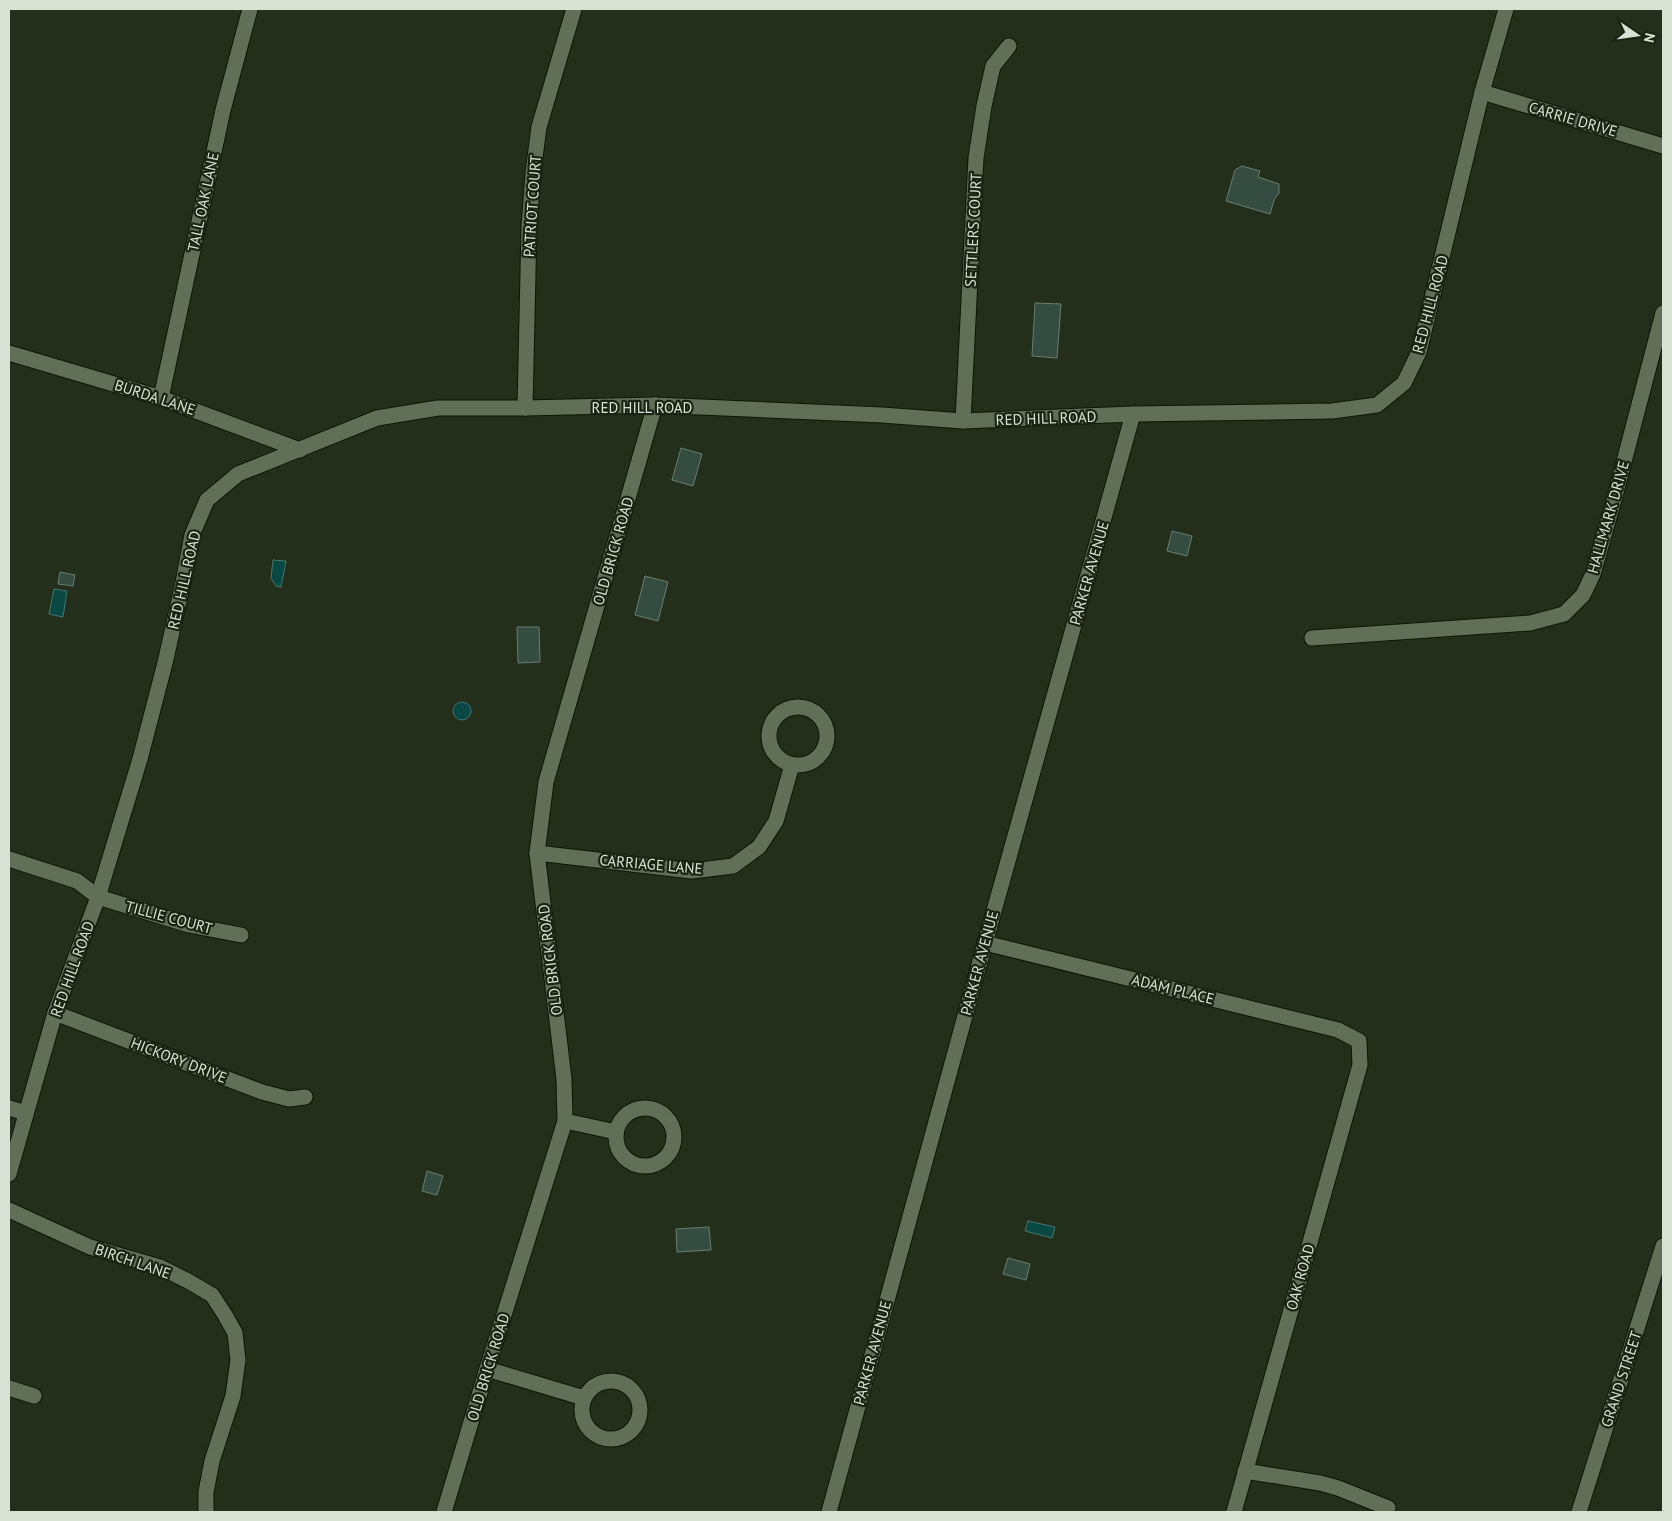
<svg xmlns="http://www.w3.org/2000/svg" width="1672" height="1521" font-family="'PT Sans',sans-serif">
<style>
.water{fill:#094843;stroke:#47766e}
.building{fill:#344d40;stroke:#657f70}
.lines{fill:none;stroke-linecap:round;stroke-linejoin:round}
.minor-casing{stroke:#0c1705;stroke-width:17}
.minor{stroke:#616f58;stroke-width:15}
.labels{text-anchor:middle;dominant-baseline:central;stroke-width:4.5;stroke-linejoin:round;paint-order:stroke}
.street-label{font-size:15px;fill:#d9e1d4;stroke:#192512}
</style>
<rect width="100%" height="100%" fill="#232f1b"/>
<!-- water -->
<g class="water">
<polygon points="273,560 286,561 281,587 276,586 271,578"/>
<polygon points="54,589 67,591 63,617 49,614"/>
<circle cx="462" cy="711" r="9"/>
<polygon points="1028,1221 1055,1227 1052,1238 1025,1231"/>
</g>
<!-- building -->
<g class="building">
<polygon points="1242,166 1260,171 1258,177 1279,184 1279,193 1274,200 1270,214 1226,201 1235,170"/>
<polygon points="1035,303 1061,304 1057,358 1032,356"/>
<polygon points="681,448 702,454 693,486 672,480"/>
<polygon points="1172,531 1192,536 1187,556 1167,551"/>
<polygon points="60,572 75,575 73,586 58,584"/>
<polygon points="645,576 668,582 658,621 635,615"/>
<polygon points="517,627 539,627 540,662 518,663"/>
<polygon points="427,1171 443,1176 437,1195 422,1191"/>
<polygon points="709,1227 711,1250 677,1252 676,1229"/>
<polygon points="1008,1258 1030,1264 1026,1280 1003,1274"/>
</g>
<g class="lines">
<defs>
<g id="minor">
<polyline points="1482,92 1663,146"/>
<polyline points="9,353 161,398 300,450"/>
<polyline points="161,398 223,110 250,9"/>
<polyline points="525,408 529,227 533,173 539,127 574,9"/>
<polyline points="963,421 976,158 984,106 993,66 1009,46"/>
<polyline points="1312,638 1530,623 1564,614 1583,595 1593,574 1615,496 1663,313"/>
<circle cx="798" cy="736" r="29"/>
<polyline points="537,853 692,871 733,866 759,847 776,821 792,765"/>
<polyline points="9,859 77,881 98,897 189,925 241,935"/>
<polyline points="985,943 1338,1030 1359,1041 1360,1065 1234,1512"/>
<polyline points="55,1013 262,1092 289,1099 305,1097"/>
<circle cx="645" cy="1137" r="29"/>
<polyline points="9,1108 26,1113"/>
<polyline points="565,1121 616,1132"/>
<polyline points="9,1174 55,1013 98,897 140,759 165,663 183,583 192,535 207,500 238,474 377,418 438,408 525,408 655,405 882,415 963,421 1133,414 1332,411 1377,405 1404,383 1419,352 1482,92 1506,9"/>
<polyline points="9,1210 90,1247 160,1267 188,1281 212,1295 225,1315 235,1333 238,1360 233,1396 212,1461 206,1492 206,1512"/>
<polyline points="487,1369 584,1398"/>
<circle cx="611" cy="1410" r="29"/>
<polyline points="9,1388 34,1396"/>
<polyline points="1245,1471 1320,1483 1338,1488 1388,1508"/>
<polyline points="444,1512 487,1369 565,1121 564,1079 537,853 546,782 655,405"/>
<polyline points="829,1512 985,943 1133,414"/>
<polyline points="1579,1512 1663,1246"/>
</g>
</defs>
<!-- minor casing -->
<use href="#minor" class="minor-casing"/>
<!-- minor -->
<use href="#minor" class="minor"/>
</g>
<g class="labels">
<!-- street labels -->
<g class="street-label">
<text transform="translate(1573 119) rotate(16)">CARRIE DRIVE</text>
<text transform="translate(203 202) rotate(-78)">TALL OAK LANE</text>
<text transform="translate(532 206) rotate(-86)">PATRIOT COURT</text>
<text transform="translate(973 230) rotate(-87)">SETTLERS COURT</text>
<text transform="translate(1430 304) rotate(-75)">RED HILL ROAD</text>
<text transform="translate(155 397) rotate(18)">BURDA LANE</text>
<text x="642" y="407">RED HILL ROAD</text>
<text transform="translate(1046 418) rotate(-2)">RED HILL ROAD</text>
<text transform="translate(1608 517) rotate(-74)">HALLMARK DRIVE</text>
<text transform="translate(613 551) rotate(-74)">OLD BRICK ROAD</text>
<text transform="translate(1089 573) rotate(-74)">PARKER AVENUE</text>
<text transform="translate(184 580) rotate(-77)">RED HILL ROAD</text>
<text transform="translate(651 864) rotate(5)">CARRIAGE LANE</text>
<text transform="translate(169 917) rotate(15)">TILLIE COURT</text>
<text transform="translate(550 960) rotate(-97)">OLD BRICK ROAD</text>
<text transform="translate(979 963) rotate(-75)">PARKER AVENUE</text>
<text transform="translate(72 969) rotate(-70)">RED HILL ROAD</text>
<text transform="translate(1173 989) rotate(14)">ADAM PLACE</text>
<text transform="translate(179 1060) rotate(21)">HICKORY DRIVE</text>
<text transform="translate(133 1261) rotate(19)">BIRCH LANE</text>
<text transform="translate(1300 1277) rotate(-74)">OAK ROAD</text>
<text transform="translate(872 1353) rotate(-75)">PARKER AVENUE</text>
<text transform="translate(488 1367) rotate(-73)">OLD BRICK ROAD</text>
<text transform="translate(1621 1379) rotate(-72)">GRAND STREET</text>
</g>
</g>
<!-- border -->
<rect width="1672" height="1521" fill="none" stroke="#d9e1d4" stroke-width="20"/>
<!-- north arrow -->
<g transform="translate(1637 35) rotate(103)" stroke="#192512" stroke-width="4" paint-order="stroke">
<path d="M0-4L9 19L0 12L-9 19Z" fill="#d9e1d4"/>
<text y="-8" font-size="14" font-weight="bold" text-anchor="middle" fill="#d9e1d4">N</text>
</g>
</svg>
